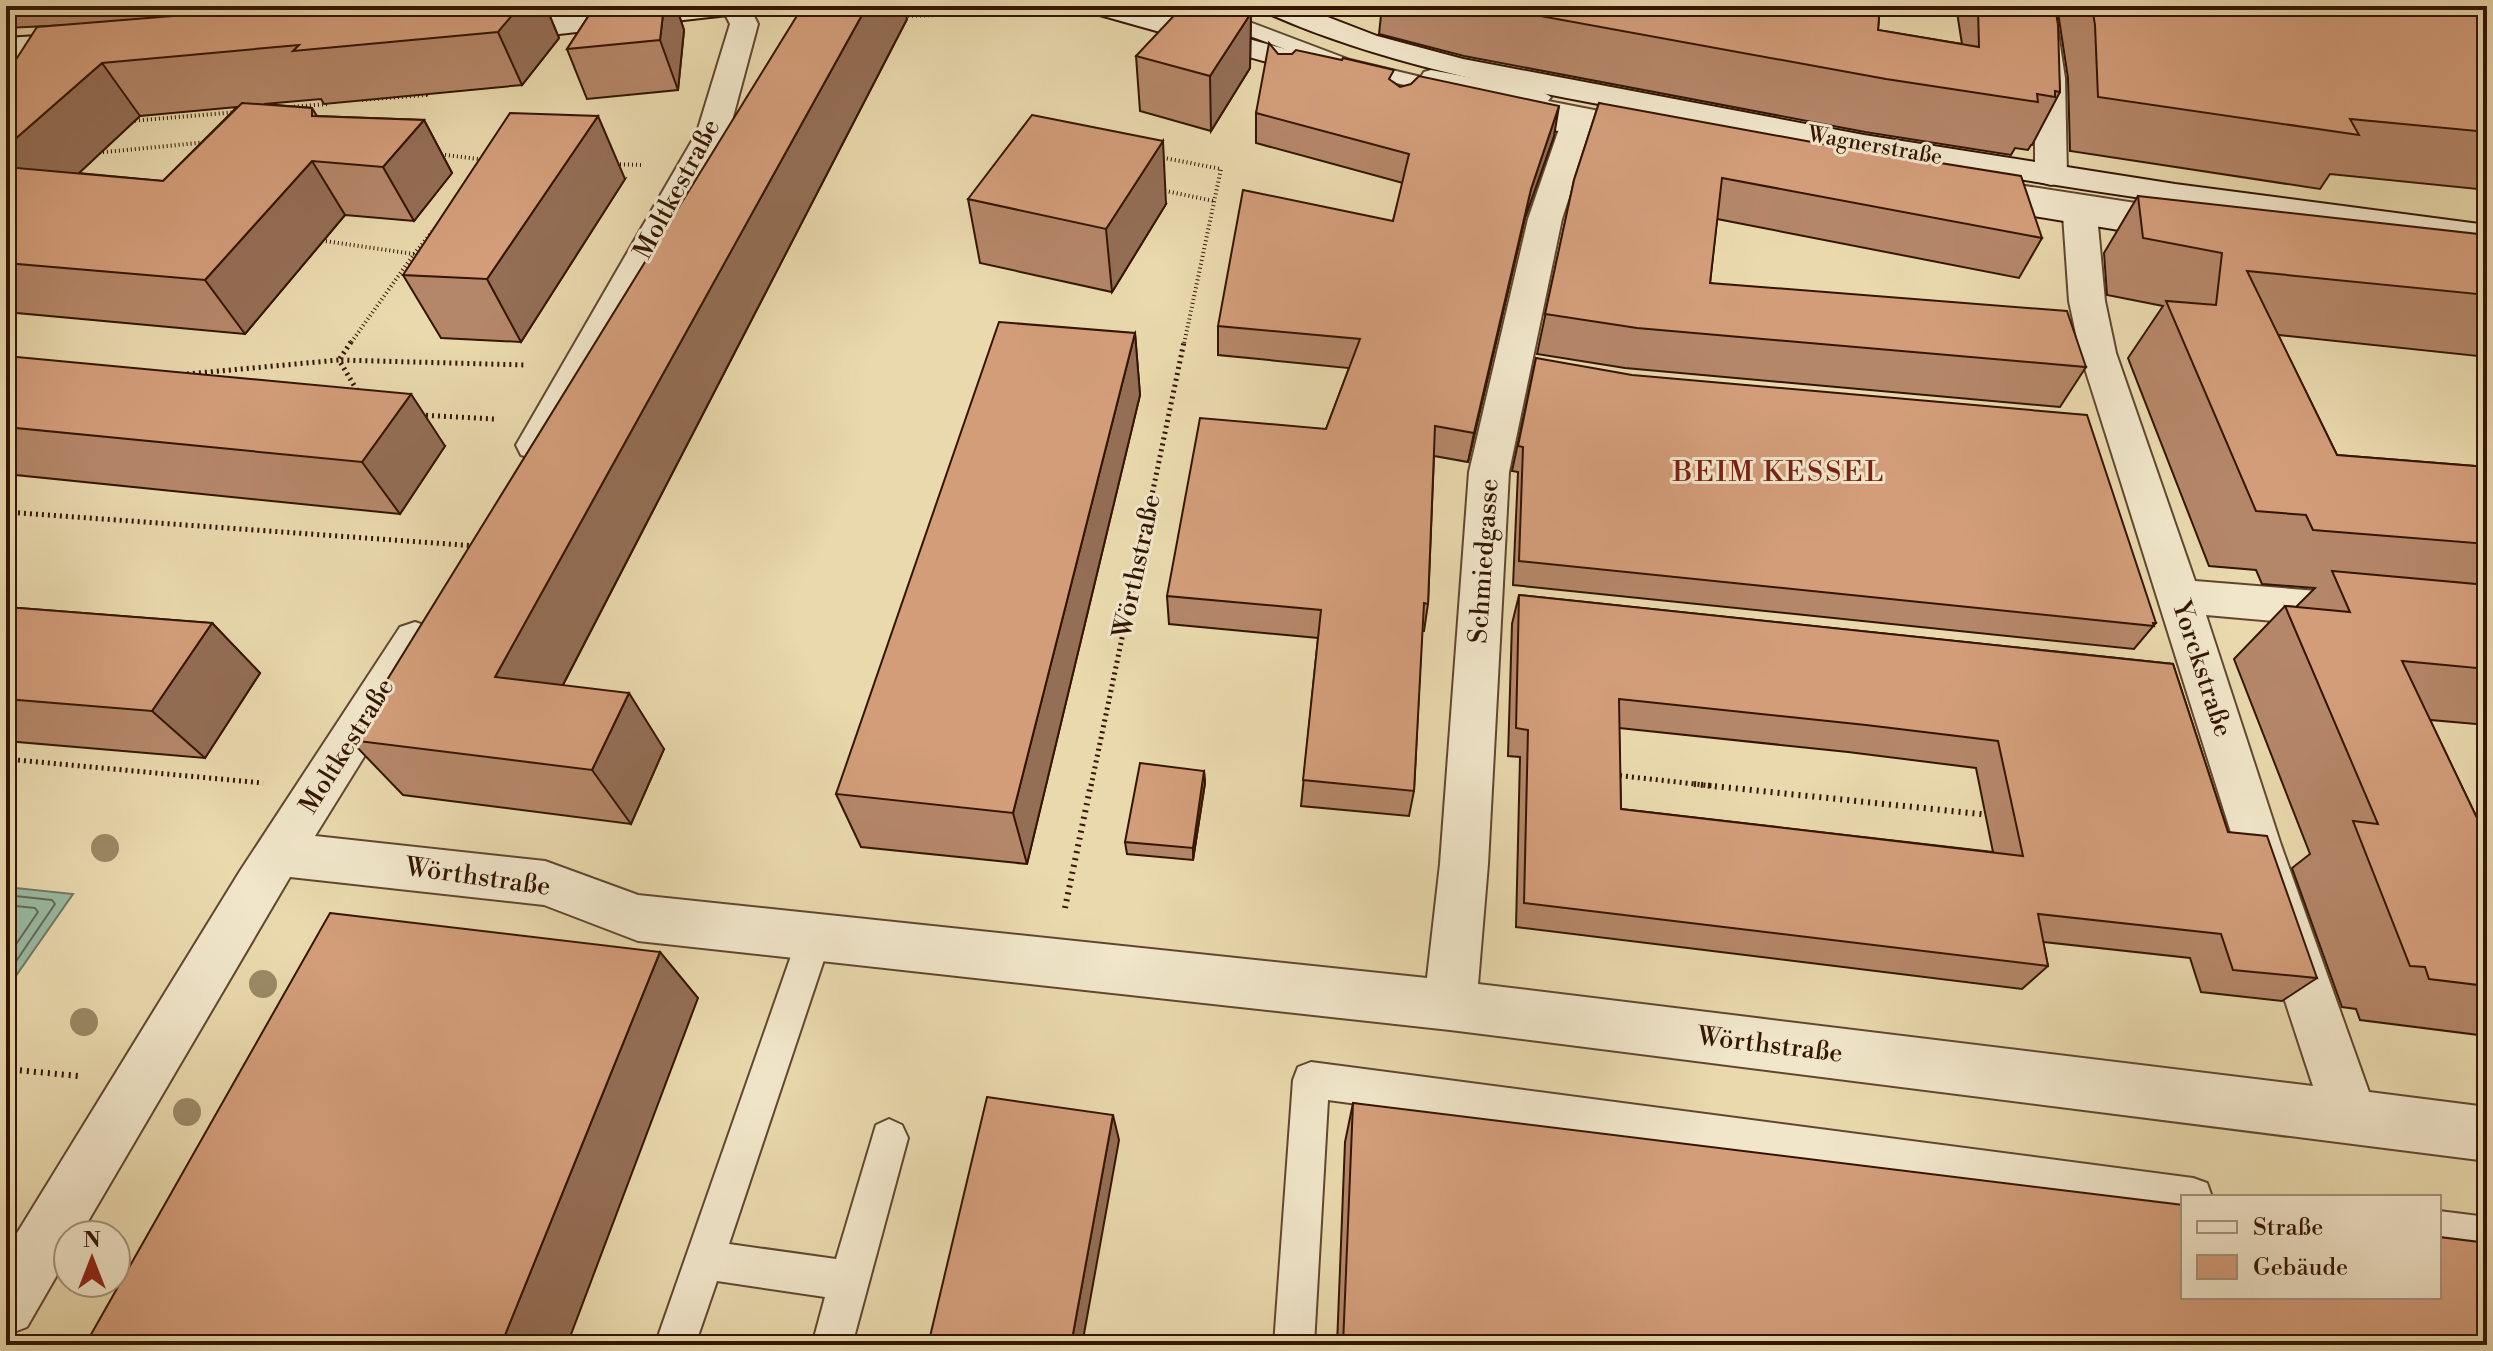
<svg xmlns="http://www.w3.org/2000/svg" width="2493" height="1351" font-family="'Libre Bodoni',serif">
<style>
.water{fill:#99bba4;stroke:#717964;stroke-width:2}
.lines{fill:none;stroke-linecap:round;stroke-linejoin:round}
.shore{stroke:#666854;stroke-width:2}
.lane-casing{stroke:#61462e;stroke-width:4}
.street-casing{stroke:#61462e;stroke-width:4}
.secondary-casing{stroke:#341503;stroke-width:4}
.path-far2{stroke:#341503;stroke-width:4;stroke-dasharray:1 3;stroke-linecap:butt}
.path-far1{stroke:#341503;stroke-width:5;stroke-dasharray:2 4;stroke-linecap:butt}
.path{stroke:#341503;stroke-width:6;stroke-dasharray:2 5;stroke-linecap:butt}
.lane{fill:#f1e6ca;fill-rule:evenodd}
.street{fill:#f1e6ca;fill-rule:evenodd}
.secondary{fill:#f1e6ca;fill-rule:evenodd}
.tree{fill:#9b8966}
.wall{fill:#b58769;stroke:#341503;stroke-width:2;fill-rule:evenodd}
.shaded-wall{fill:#946e55;stroke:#341503;stroke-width:2}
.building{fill:#d39d7a;stroke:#341503;stroke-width:2;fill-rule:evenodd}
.labels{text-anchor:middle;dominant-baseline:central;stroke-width:6;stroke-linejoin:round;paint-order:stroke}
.far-street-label{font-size:22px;fill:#341503;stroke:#f1e6ca}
.street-label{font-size:26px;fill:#341503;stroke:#f1e6ca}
.neighbourhood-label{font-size:28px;letter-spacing:2px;fill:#7a1f14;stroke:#f1e6ca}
</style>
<rect width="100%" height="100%" fill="#e9d9ad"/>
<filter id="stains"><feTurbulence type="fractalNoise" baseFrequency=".0025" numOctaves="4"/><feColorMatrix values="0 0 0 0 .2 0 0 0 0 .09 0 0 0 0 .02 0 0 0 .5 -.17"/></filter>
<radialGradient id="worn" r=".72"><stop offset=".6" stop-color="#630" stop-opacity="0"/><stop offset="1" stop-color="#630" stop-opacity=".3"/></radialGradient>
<!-- water -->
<polygon class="water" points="6,887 73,894 6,990"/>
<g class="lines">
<!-- shore -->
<g class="shore">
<polyline points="6,895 52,900 55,904 6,976"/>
<polyline points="6,905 35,908 38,912 6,959"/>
</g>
<defs>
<g id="lane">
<polygon points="526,6 589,6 579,12 506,20 496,14 499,10"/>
<polygon points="1179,6 1207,6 1350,60 1421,77 1424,72 1431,70 1541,91 1551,97 1548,101 1635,118 1646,124 1635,130 1510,106 1507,102 1510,97 1460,88 1458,94 1451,96 1337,69 1182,10"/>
<polygon points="60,47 67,49 70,53 67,57 6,62 6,50"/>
<polygon points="1986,180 2168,208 2176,210 2179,215 2176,220 2168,222 1978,192 1975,187"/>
<polygon points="815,920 827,925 832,936 729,1244 836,1259 876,1125 889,1119 902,1125 908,1138 852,1345 812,1345 825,1297 717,1281 695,1345 655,1345 798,936 803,925"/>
<polygon points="1311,1062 2193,1178 2207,1183 2212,1197 2183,1197 2183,1215 1328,1100 1314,1345 1274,1345 1293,1080 1298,1067"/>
<polygon points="2439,1211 2487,1217 2487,1255 2439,1249"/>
</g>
<g id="street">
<polygon points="721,6 749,6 758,24 729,132 549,455 535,459 521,455 516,445 697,132 730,24"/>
<polygon points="2026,6 2054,6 2065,78 2067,175 2062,182 2051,185 2040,182 2035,175 2035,78"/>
<path d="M1576,117l11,2 5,7 -30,93 -53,253 -21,392 -10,120 835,102c-81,-244 -155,-489 -233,-733l-11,-52 -6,-86 5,-7 12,-3 12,3 5,7 8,86 11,52 79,228 160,13 15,5 6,12 -6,12 -15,5 -149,-13 75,230 88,247 118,15v54l-1037,-131 -812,-89 -94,-36 -254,-28 -210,358h-12v21l-41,71 -21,8v-84l234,-380 160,-244 15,-5 15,5 7,12 -122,197 230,25 93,34 789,83 13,-114 29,-392 59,-253 32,-93 5,-7z"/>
</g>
<g id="secondary">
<polygon points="652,6 742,6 738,12 728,15 496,41 486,38 482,32 486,26 496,23"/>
<polygon points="1085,6 1131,6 1335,63 1339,69 1335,75 1324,78 1089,12"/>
<path d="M1261,6h38l78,30 86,23 401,76 311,49 312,41v20c-265,-33 -530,-72 -792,-123 -146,-28 -293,-49 -430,-110z"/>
<polygon points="83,33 93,36 98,42 93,48 6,56 6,38"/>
<polygon points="1500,102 1648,130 1659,132 1664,139 1659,146 1648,148 1489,118 1485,111 1489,104"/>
<polygon points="1972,187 2180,220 2192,223 2197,230 2192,237 2180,240 1960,204 1956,197 1960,190"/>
</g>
</defs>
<!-- lane casing -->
<use href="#lane" class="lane-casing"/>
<!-- street casing -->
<use href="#street" class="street-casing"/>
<!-- secondary casing -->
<use href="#secondary" class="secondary-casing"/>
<!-- path-far2 -->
<g class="path-far2">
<polyline points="989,6 1000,11"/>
<polyline points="900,16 1058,12"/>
<polyline points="362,100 426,95 428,90"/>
<polyline points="290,107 328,104"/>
<polyline points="131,121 237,112"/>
<polyline points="95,153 208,142"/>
<polyline points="437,154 487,160"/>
<polyline points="1159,157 1221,169 1184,344"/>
<polyline points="612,164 642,165"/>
<polyline points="1161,190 1214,201"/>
<polyline points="318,240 414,254 350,344"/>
<polyline points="414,254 436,227"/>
</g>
<!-- path-far1 -->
<g class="path-far1">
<polyline points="351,342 339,360 526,365"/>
<polyline points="187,374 339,360 358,392"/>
<polyline points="420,415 494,419"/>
<polyline points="6,512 476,546"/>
<polyline points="6,759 263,783"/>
<polyline points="1614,775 1713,786"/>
<polyline points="1091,786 1184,342"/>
</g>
<!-- path -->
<g class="path">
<polyline points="1694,784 1990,815"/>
<polyline points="1065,908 1091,784"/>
<polyline points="6,1069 78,1076"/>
</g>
<!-- lane -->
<use href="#lane" class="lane"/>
<!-- street -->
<use href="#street" class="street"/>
<!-- secondary -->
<use href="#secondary" class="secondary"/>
</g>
<!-- trees -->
<g class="tree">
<circle cx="105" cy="848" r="14"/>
<circle cx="263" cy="984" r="14"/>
<circle cx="84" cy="1022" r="14"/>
<circle cx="187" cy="1112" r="14"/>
</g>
<!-- wall -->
<g class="wall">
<path d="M6,6h553l-13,1 13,31 -37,47 -198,19 -3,-5 -57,5 48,4 5,8 107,4 28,53 -38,48 -69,-6 -100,119 -239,-22v-237l64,-50 -64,3zM237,107l-74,74 -85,-8 62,-57z"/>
<polygon points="595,6 676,6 684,30 678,90 587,99 567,49"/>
<polygon points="1382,6 1745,6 1753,9 1753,6 1880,6 1878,30 1962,44 1956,6 2055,6 2060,92 2032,145 2031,145 2028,150 2015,148 2011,155 1865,132 1464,56 1379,34"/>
<polygon points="2057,6 2487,6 2487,190 2330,174 2320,189 2070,151 2068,78"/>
<polygon points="1251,13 1250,68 1211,131 1140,111 1136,56"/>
<polygon points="907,19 563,685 664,749 631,824 403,795 350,740"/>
<polygon points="1278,54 1292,54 1393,82 1400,87 1554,136 1525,218 1468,462 1434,456 1428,604 1424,631 1422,631 1414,791 1409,816 1301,806 1318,638 1169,624 1167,596 1326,429 1349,368 1218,355 1218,326 1393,221 1403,183 1256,143 1256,113"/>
<polygon points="1599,103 2042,238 2019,278 1717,219 1710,283 2086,367 2060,407 1625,368 1537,354 1574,180"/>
<polygon points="625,179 521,342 441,338 403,275"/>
<polygon points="2138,196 2487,295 2487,357 2278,335 2337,455 2487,467 2487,725 2430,720 2487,839 2487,1036 2360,1020 2356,1009 2342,1007 2292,868 2310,854 2234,659 2285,606 2296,607 2315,588 2262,584 2256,570 2209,566 2128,358 2163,306 2107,295 2104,253"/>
<polygon points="968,199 1166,204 1112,292 980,263"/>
<polygon points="1135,333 1140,395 1027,864 861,847 836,794"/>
<polygon points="6,356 445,446 400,514 6,474"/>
<polygon points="1536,358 2156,623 2134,649 1513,585 1518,472 1512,471"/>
<path d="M1519,595l654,69 55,168 89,146 -35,23 -81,-9 -11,-34 -147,-16 5,24 -26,23 -506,-62 4,-170 -12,-1 4,-132zM1619,728l229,24 128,16 17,84 -372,-43z"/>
<polygon points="6,607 212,623 260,673 205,758 6,741"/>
<polygon points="1204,771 1205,783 1193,860 1127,854 1125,842"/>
<polygon points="1353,1103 2487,1345 1337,1345 1345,1142"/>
</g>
<!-- shaded-wall -->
<g class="shaded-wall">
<polygon points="406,6 559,6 546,7 559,38 522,85 498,32"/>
<polygon points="664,6 676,6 684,30 678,90 660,40"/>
<polygon points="867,6 904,6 907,19 538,733 495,677"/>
<polygon points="1251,13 1250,68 1211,131 1210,76"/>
<polygon points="102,63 140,116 30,219 6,190 6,147"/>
<polygon points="1559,106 1554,136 1525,218 1468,462 1474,433 1531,189"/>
<polygon points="598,116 625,179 521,342 487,279"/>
<polygon points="424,120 452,173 414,221 383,167"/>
<polygon points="1163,141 1166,204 1112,292 1106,229"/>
<polygon points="312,161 345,215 245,334 205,280"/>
<polygon points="1135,333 1140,395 1027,864 1013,813"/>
<polygon points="411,394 445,446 400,514 362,462"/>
<polygon points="212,623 260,673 205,758 152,711"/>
<polygon points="629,693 664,749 631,824 592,770"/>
<polygon points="1204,771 1205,783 1193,860 1193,848"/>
<polygon points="660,952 698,998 567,1345 501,1345"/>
<polygon points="1113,1115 1119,1140 1082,1345 1071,1345"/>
</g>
<!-- building -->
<g class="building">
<polygon points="296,6 520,6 498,32 293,51 299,45 102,63 6,147 6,75 37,27"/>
<polygon points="595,6 664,6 660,40 567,49"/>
<polygon points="803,6 867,6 495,677 629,693 592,770 350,740"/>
<polygon points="1183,6 1222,6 1251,13 1210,76 1136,56"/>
<polygon points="1485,6 1745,6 1754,9 1767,6 1880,6 1878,30 1979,47 1978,9 1989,11 1988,6 2055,6 2058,25 2060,92 2055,91 2055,97 2037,94 2038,102 1886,79"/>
<polygon points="2092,6 2487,6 2487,132 2350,119 2359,135 2098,97 2095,25"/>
<polygon points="1269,43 1278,54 1292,54 1296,50 1342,60 1343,58 1394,70 1389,79 1400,87 1411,84 1419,76 1559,106 1531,189 1474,433 1435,426 1428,604 1424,603 1414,791 1303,780 1321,610 1167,596 1200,418 1326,429 1360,339 1218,326 1243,190 1393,221 1409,154 1256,113"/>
<polygon points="242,103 312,108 312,116 424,120 383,167 312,161 205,280 6,263 6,167 163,181"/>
<polygon points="1599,103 1828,145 2021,176 2042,238 1722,178 1710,283 2067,311 2086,367 1637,328 1545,314 1574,180"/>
<polygon points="510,113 598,116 487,279 403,275"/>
<polygon points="1032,115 1163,141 1106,229 968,199"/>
<polygon points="2138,196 2487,235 2487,295 2247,271 2337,455 2487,467 2487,544 2313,530 2306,515 2256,511 2166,301 2216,305 2222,253 2143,238"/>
<polygon points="999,322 1135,333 1013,813 836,794"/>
<polygon points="6,356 411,394 362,462 6,427"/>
<polygon points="1536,358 1632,375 2087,415 2156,623 2153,623 2154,626 1519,561 1523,447 1518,446"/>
<polygon points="2332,571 2487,585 2487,669 2402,661 2487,839 2487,986 2429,979 2425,967 2410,966 2353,821 2378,824 2285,606 2350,612"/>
<path d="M1519,595l654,69 55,168 39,4 50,142 -84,-8 -12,-36 -183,-20 10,52 -524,-63 4,-173 -12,-2zM1619,699l247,26 132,16 25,115 -402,-47z"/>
<polygon points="6,607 212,623 152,711 6,699"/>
<polygon points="1140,763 1204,771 1193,848 1125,842"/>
<polygon points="330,913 660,952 501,1345 85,1345"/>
<polygon points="987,1097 1113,1115 1071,1345 928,1345"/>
<polygon points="1353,1103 2183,1205 2183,1297 2439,1297 2439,1237 2487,1243 2487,1345 1343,1345"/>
</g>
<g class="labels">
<!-- far-street labels -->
<g class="far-street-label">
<text transform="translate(1875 146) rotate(10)">Wagnerstraße</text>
</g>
<!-- street labels -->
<g class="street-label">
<text transform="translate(677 189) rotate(-62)">Moltkestraße</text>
<text transform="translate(1484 561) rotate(-86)">Schmiedgasse</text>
<text transform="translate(1137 566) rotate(-78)">Wörthstraße</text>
<text transform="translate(2202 669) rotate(72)">Yorckstraße</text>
<text transform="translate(347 746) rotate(-58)">Moltkestraße</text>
<text transform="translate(478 877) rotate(8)">Wörthstraße</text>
<text transform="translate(1770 1045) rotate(7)">Wörthstraße</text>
</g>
<!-- neighbourhood labels -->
<g class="neighbourhood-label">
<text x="1779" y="472">BEIM KESSEL</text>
</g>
</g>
<!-- margin -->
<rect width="2493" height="1351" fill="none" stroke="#e9d9ad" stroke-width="32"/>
<rect x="8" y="8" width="2477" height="1335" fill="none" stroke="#341503" stroke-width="4"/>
<rect x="16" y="16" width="2461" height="1319" fill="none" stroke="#341503" stroke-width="2"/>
<!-- legend -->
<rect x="2181" y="1195" width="260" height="104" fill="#f1e6ca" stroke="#a5927a" stroke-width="2"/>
<rect x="2197" y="1221" width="40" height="12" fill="#f1e6ca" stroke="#a5927a" stroke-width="2"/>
<text x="2253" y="1235" font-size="24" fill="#341503">Straße</text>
<rect x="2197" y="1255" width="40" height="24" fill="#d39d7a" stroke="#a5927a" stroke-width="2"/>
<text x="2253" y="1275" font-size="24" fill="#341503">Gebäude</text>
<!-- north arrow -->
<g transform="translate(92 1259)"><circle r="38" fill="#f1e6ca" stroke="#a5927a" stroke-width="2"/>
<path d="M0-6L14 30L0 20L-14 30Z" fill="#8f2418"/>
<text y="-12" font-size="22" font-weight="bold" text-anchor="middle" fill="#341503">N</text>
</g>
<rect width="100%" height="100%" filter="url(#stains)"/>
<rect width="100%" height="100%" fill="url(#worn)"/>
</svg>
